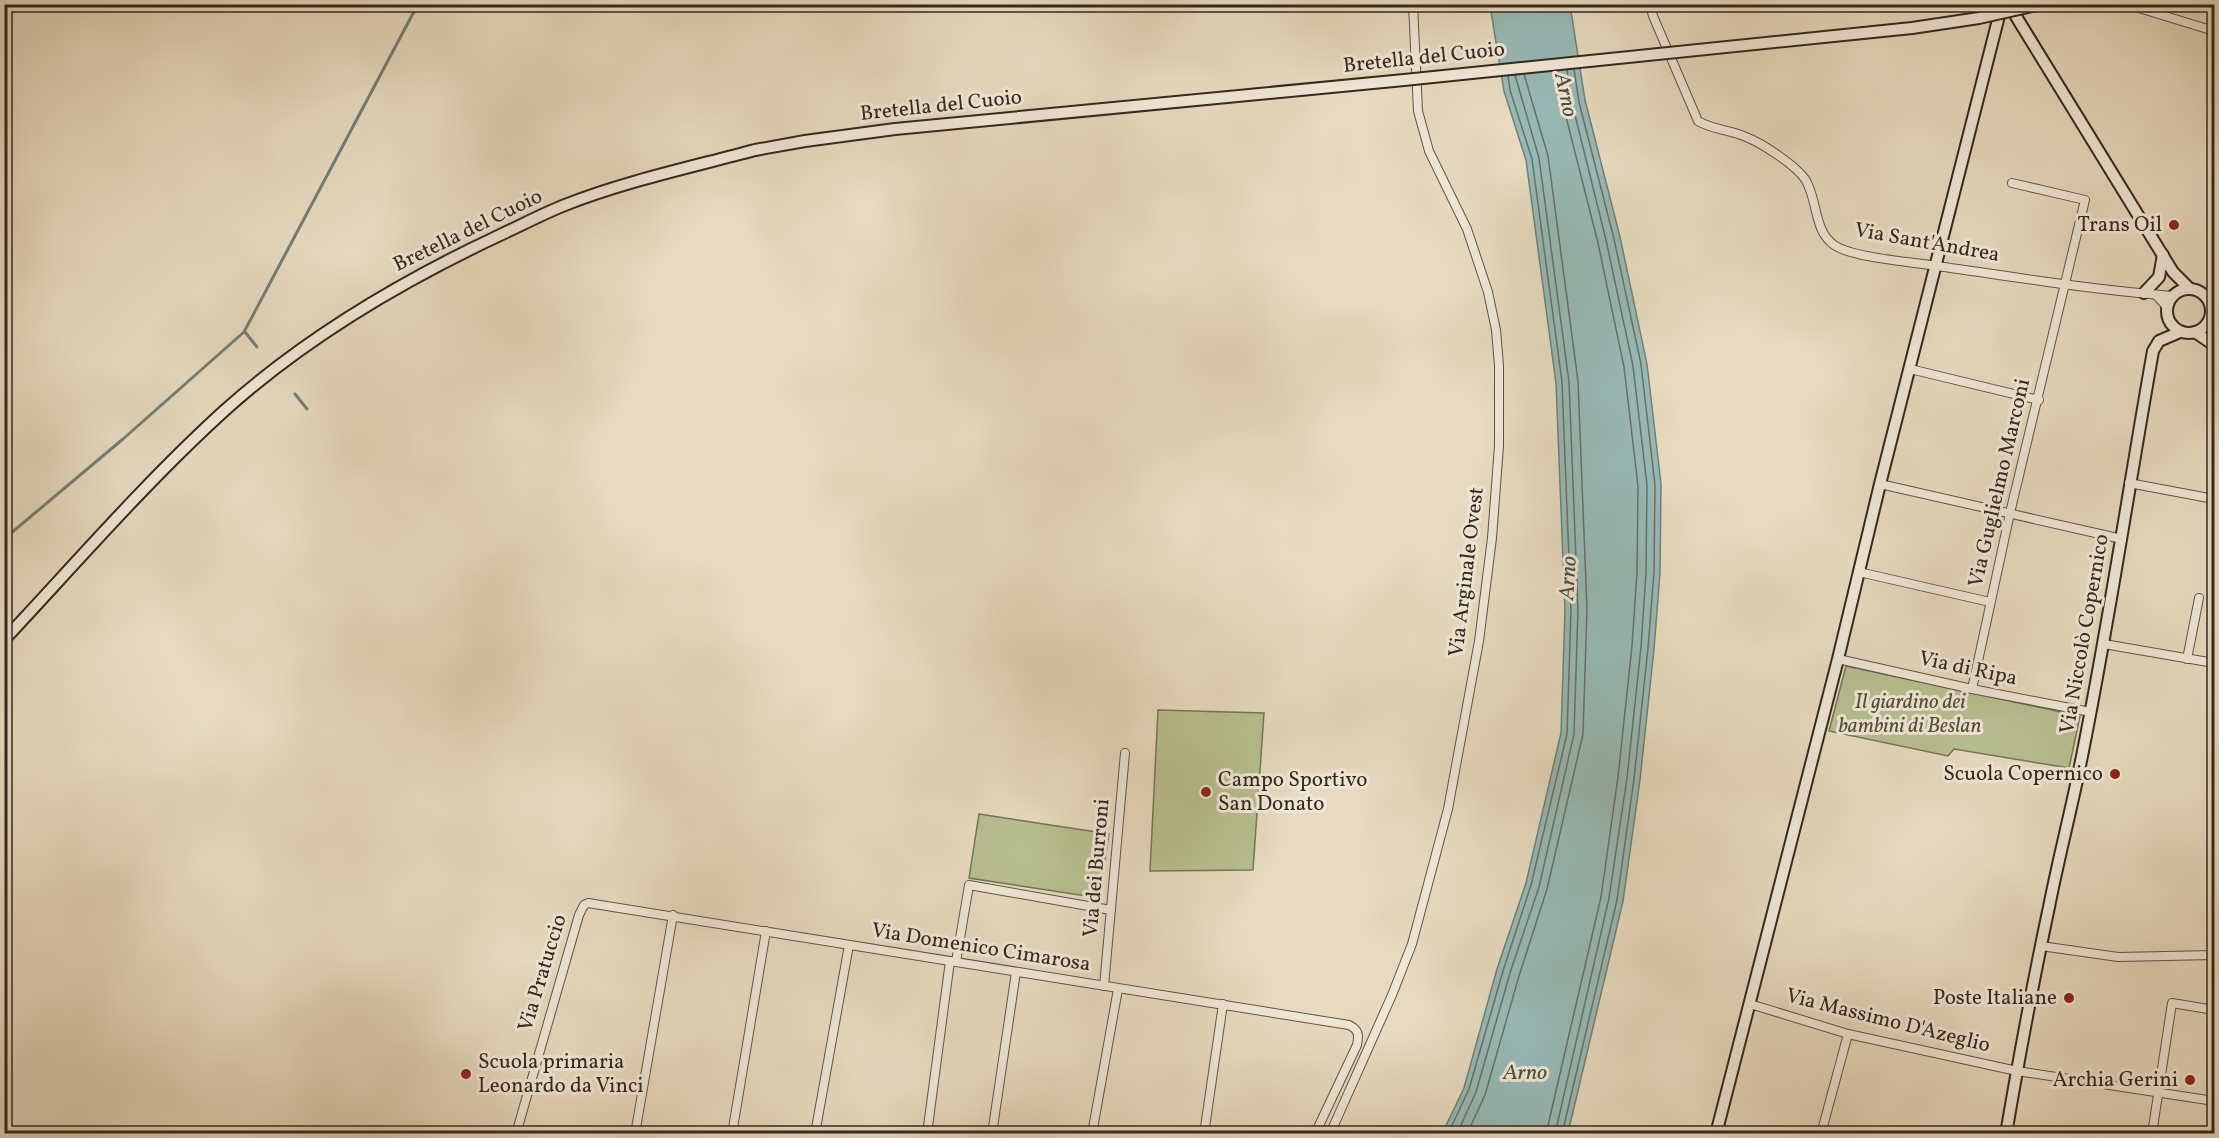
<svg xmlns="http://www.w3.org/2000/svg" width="2219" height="1138" font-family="Vollkorn,serif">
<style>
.green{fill:#b7bf90;stroke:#767458;stroke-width:1.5}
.water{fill:#97bab6;stroke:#70807a;stroke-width:1.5}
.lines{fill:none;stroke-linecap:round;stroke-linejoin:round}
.shore{stroke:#66716a;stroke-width:1.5}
.stream{stroke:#70807a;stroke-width:3}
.street-casing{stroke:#625447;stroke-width:10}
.secondary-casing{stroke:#35281f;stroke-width:14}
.street{stroke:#efe7d5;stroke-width:8}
.secondary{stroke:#efe7d5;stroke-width:10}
.secondary-bridge-casing{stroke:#35281f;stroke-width:14;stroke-linecap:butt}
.secondary-bridge{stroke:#efe7d5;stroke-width:10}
.poi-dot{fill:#8f2418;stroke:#efe7d5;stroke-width:2}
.labels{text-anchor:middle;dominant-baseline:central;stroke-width:6;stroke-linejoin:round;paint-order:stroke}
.street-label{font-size:21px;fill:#35281f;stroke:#efe7d5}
.poi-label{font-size:21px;fill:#35281f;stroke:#efe7d5;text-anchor:end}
.park-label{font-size:21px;font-style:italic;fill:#564e3b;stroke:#efe7d5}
.water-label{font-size:22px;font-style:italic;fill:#4e4c45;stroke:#efe7d5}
</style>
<rect width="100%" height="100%" fill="#e7dabe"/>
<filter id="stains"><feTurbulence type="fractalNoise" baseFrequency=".00333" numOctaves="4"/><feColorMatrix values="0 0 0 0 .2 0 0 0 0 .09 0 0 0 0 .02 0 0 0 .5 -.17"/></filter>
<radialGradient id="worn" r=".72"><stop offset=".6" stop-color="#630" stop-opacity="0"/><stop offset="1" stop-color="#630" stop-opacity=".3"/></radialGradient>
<!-- green -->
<g class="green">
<polygon points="1846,666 2080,716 2069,768 1954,749 1948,756 1829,731"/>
<polygon points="1158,710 1264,713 1253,870 1150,871"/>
<polygon points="979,814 1109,834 1099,898 969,878"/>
</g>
<!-- water -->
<polygon class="water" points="1490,5 1570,5 1585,100 1620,237 1647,364 1661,484 1660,573 1654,649 1640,780 1623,901 1568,1133 1482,1134 1477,1131 1469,1133 1442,1134 1464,1088 1497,969 1526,883 1561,733 1565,610 1556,383 1526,160 1504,91"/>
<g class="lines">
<!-- shore -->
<g class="shore">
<polyline points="1448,1134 1469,1089 1503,971 1531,885 1567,734 1571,610 1562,382 1532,159 1510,90 1508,76"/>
<polyline points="1457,1134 1476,1092 1510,973 1539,887 1574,734 1578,610 1569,382 1539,158 1515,75"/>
<polyline points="1467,1134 1485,1095 1519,976 1547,889 1583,734 1587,609 1578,381 1548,156 1524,74"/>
<polyline points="1546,1134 1601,897 1618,777 1632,646 1637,572 1638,486 1624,367 1598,243 1563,105 1558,71"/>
<polyline points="1555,1134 1609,898 1627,778 1641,647 1646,572 1647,485 1633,366 1606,240 1572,103 1567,70"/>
<polyline points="1562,1134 1617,900 1634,779 1648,648 1654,572 1655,485 1641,364 1614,239 1579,102 1574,69"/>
</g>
<!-- stream -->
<g class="stream">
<polyline points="245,332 257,347"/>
<polyline points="295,394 307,409"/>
<polyline points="4,539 123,439 244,332 418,4"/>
</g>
<defs>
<g id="street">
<path d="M1650,4l3,12 45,105c15,9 33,9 48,16 16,6 49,28 59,42 13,20 8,51 29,66 19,13 79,17 103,21 78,11 156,24 236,30"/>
<polyline points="2126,4 2214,31"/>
<polyline points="2156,295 2167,307"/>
<polyline points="1910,369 2039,400"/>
<polyline points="2129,483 2214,499"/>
<polyline points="1880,484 2122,539"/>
<polyline points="1859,572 1990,602"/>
<polyline points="2104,644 2214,663"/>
<polyline points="1838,659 1972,689 2091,712"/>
<polyline points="2187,659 2199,598"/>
<polyline points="1972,689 2010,513 2085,200 2012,183"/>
<polyline points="2041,946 2118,957 2214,955"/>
<polyline points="956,962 969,885 1111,910"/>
<polyline points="1104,986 1125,753"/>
<polyline points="1750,1004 1848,1034 2017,1071 2214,1101"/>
<path d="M516,1134l63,-219 5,-10 4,-2 761,122c10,5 10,10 8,20l-42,89"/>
<polyline points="635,1134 673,915"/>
<polyline points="732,1134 766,931"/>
<polyline points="815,1134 849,945"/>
<polyline points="927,1134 950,961"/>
<polyline points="992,1134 1016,972"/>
<polyline points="1092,1134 1118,989"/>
<polyline points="1204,1134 1223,1004"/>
<polyline points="1330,1134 1392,995 1412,944 1448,809 1479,641 1492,538 1499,446 1499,366 1496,330 1488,292 1467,229 1429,151 1418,111 1413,4"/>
<polyline points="1821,1134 1848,1034"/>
<polyline points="2152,1134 2172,1003 2214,1010"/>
</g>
<g id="secondary">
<polyline points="2009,5 2173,272 2190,289"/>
<circle cx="2189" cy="311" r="22"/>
<polyline points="2144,293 2159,277 2163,255"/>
<polyline points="2195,332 2214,345"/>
<path d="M4,640c72,-77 142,-158 220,-229 81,-73 176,-129 274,-175 22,-10 44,-22 67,-31 61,-24 127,-38 190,-55"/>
<polyline points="1716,1134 1838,659 1880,484 2002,4"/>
<path d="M2006,1134c13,-76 27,-152 43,-227 10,-51 23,-100 33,-151 27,-134 47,-270 71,-405l6,-10 21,-9"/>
</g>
</defs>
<!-- street casing -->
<use href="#street" class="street-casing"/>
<!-- secondary casing -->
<use href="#secondary" class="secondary-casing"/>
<!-- street -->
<use href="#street" class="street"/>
<!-- secondary -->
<use href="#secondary" class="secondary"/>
<defs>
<polyline id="secondary-bridge" points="755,150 805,141 895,129 1404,80 1912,28 1979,18 2041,4"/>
</defs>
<!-- secondary-bridge casing -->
<use href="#secondary-bridge" class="secondary-bridge-casing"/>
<!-- secondary-bridge -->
<use href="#secondary-bridge" class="secondary-bridge"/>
</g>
<!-- markers -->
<g class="poi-dot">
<circle cx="2174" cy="225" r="6"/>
<circle cx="2115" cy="774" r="6"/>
<circle cx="1206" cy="792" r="6"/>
<circle cx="2069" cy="998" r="6"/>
<circle cx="466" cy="1074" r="6"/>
<circle cx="2190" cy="1080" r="6"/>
</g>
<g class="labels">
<!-- street labels -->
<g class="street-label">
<text transform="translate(1424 58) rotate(-6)">Bretella del Cuoio</text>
<text transform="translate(941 106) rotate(-6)">Bretella del Cuoio</text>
<text transform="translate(468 231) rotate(-26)">Bretella del Cuoio</text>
<text transform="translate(1927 243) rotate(10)">Via Sant'Andrea</text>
<text transform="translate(2000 483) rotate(-77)">Via Guglielmo Marconi</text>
<text transform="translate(1467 572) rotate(-83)">Via Arginale Ovest</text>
<text transform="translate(2085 634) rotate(-80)">Via Niccolò Copernico</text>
<text transform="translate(1968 669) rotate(12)">Via di Ripa</text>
<text transform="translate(1097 868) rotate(-85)">Via dei Burroni</text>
<text transform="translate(981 948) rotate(9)">Via Domenico Cimarosa</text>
<text transform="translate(543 973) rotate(-73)">Via Pratuccio</text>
<text transform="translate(1888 1021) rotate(14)">Via Massimo D'Azeglio</text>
</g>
<!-- poi labels -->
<g class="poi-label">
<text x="2162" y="225">Trans Oil</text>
<text x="2103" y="774">Scuola Copernico</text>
<text x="1218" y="780" text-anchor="start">Campo Sportivo<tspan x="1218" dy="24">San Donato</tspan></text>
<text x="2057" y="998">Poste Italiane</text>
<text x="478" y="1062" text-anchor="start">Scuola primaria<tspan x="478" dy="24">Leonardo da Vinci</tspan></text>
<text x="2178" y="1080">Archia Gerini</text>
</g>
<!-- park labels -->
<g class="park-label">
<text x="1910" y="702">Il giardino dei<tspan x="1910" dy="24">bambini di Beslan</tspan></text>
</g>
<!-- water labels -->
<g class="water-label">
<text transform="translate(1565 95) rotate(78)">Arno</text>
<text transform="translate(1569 578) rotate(-86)">Arno</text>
<text x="1525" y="1073">Arno</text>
</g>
</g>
<!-- margin -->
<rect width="2219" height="1138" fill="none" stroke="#e7dabe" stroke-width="24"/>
<rect x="6" y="6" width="2207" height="1126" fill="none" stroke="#35281f" stroke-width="3"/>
<rect x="12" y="12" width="2195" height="1114" fill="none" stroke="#35281f" stroke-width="1.5"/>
<rect width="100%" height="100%" filter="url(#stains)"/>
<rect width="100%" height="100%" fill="url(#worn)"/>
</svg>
